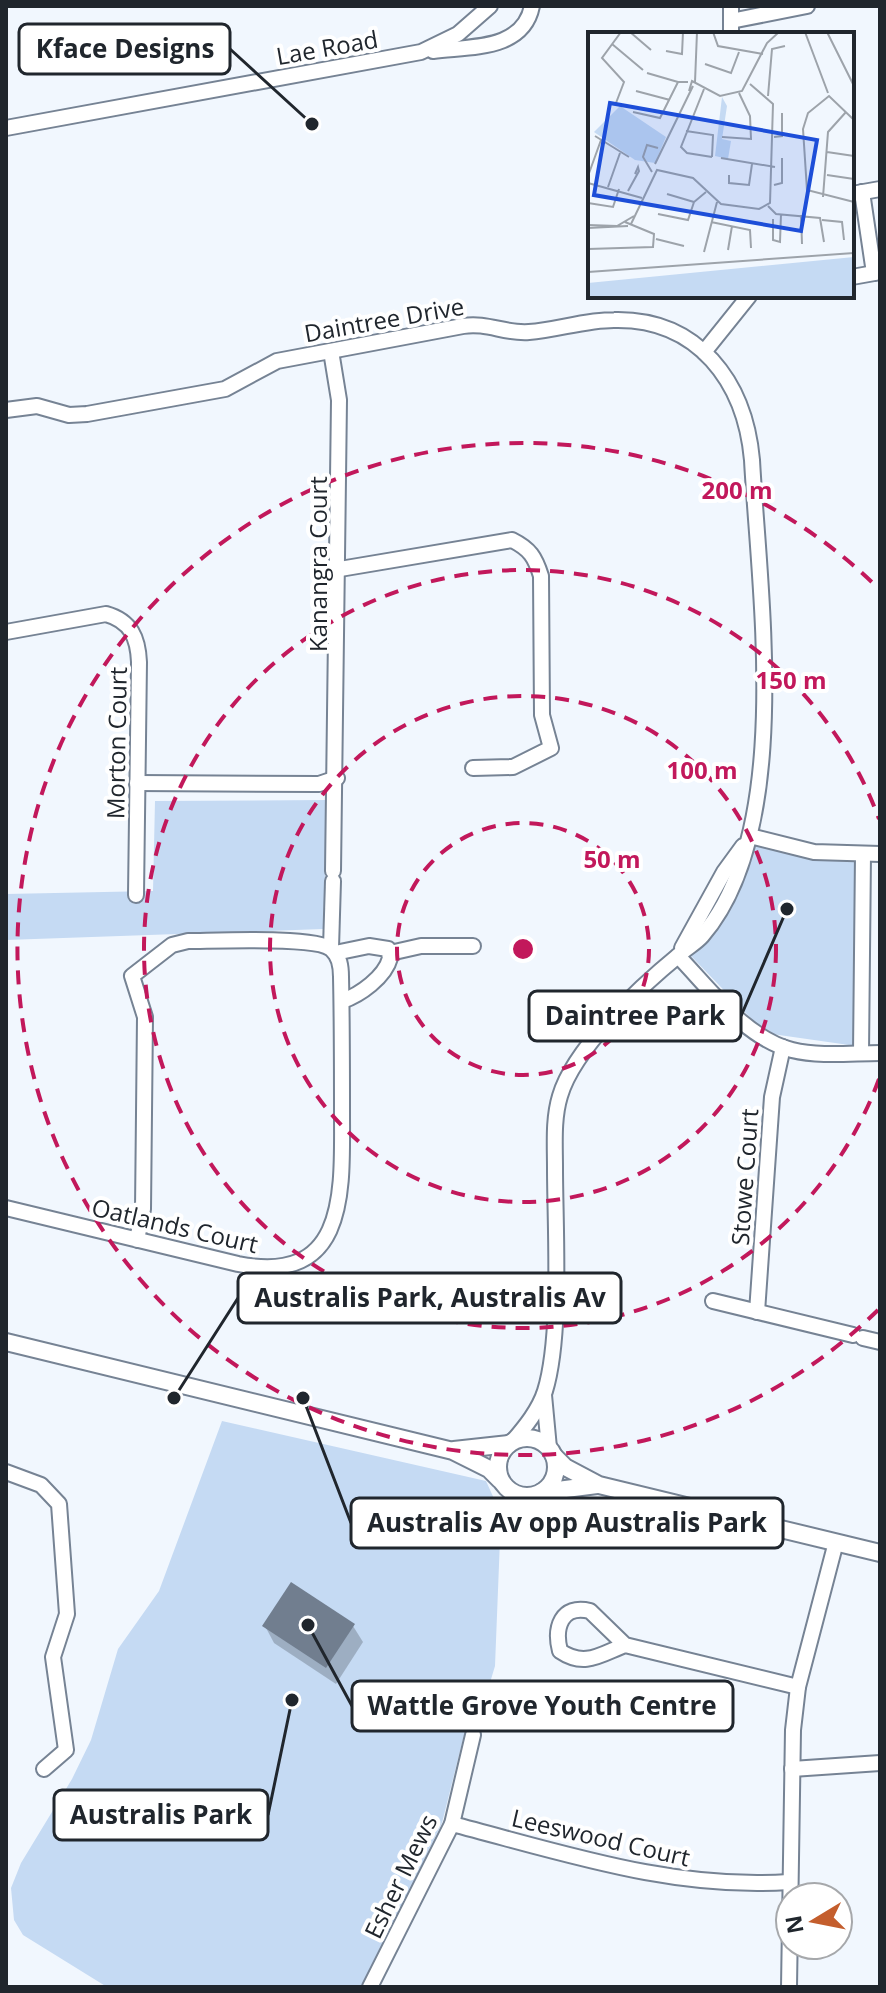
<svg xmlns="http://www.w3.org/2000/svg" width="886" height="1993" font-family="'Open Sans',sans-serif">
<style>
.green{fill:#c5daf3}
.shadow{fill:#0003}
.building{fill:#717e8f}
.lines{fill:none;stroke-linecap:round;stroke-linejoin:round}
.minor-casing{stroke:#768394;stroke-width:18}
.tertiary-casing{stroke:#768394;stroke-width:20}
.minor{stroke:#fff;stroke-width:14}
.tertiary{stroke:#fff;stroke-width:16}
.ring{fill:none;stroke:#c2185b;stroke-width:4;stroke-dasharray:14 10}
.labels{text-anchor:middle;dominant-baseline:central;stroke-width:8;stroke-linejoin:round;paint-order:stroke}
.street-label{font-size:24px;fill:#20262d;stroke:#fff}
.inset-road{fill:none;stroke:#9da3aa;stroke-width:2}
.view{fill:#1d4ed8;fill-opacity:0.15;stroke:#1d4ed8;stroke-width:4}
.inset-edge{fill:none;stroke:#20262d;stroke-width:4}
.centre{fill:#c2185b;stroke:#fff;stroke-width:4}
.ring-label{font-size:24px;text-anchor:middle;font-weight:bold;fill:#c2185b;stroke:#fff;stroke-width:8;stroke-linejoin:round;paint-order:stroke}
.leader{fill:none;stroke:#20262d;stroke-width:3}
.callout-dot{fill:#20262d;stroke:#fff;stroke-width:3}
.callout{fill:#fff;stroke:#20262d;stroke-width:3}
.callout-label{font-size:26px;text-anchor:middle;font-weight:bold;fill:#20262d}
</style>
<rect width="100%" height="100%" fill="#f1f7fe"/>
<!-- green -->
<g class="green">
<polygon points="328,800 323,929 6,940 6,894 153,891 155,801"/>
<polygon points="756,845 854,862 856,1046 765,1033 691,956"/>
<polygon points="222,1421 486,1481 501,1514 495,1666 486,1696 464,1735 442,1823 363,1987 107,1987 23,1935 14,1920 11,1888 21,1863 72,1779 91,1740 118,1649 159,1591"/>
</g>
<!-- shadow -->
<polygon class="shadow" points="265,1626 353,1626 363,1642 336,1684 274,1643"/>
<!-- building -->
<polygon class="building" points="291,1582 355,1624 326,1668 262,1626"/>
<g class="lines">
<defs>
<g id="minor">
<polyline points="731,6 731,34"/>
<polyline points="731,21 807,6"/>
<path d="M433,51c37,-5 90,0 99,-45"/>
<polyline points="6,128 421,52 458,34 490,6"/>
<polyline points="862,192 874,273"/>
<polyline points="852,194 880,189"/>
<polyline points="852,277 880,272"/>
<polyline points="331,351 339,400 333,871"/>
<polyline points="704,352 749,296"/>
<path d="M6,410l31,-4 32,9 18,-1 138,-25 52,-28 186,-35c24,-4 42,8 66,6 28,-2 56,-12 85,-12 84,-2 131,62 138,140 7,132 42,370 -50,476 -6,7 -16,12 -23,19 -39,32 -105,93 -119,141 -7,23 -5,48 -5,72 0,60 7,168 -10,223 -6,19 -20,36 -32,50"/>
<path d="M340,569l172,-29c18,9 23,17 29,36l1,139 9,33 -38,19 -40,1"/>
<path d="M6,632l100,-18c25,7 32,24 33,48l-3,233"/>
<polyline points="137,783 319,784 337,778"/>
<polyline points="750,836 814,852 880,854"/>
<polyline points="331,948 333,881"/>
<polyline points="682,948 724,872 743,846"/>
<path d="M335,953l34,-7 19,3 2,9c-5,19 -30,37 -48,43"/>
<polyline points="390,953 421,946 473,946"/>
<path d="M678,956c32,33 67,82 114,94 28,7 60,3 88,3"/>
<polyline points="861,1053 863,854"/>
<path d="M6,1208l232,56c111,22 104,-75 104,-152 0,-45 0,-90 -1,-135 0,-10 -1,-21 -10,-28 -15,-13 -118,-8 -143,-8l-16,4 -40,31 13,41 -2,192 -6,31"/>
<polyline points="713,1301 853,1335"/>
<polyline points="757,1312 772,1097 783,1047"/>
<polyline points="863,1338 880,1342"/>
<polyline points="544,1395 549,1448"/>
<polyline points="6,1472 41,1485 59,1504 67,1614 53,1657 66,1750 44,1769"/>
<path d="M625,1645c-24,9 -40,23 -65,6 -6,-23 1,-47 30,-40l35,34 173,42"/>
<polyline points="792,1769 880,1763"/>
<path d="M452,1824c112,29 221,66 337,58"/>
<polyline points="370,1987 452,1824 473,1735"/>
<polyline points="789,1987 793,1730 798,1687 836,1542"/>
</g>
<g id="tertiary">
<polyline points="6,1342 453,1451 489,1469 500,1480"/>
<circle cx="527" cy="1467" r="29"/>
<polyline points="454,1450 509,1444"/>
<polyline points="554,1456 565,1467 599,1485 880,1553"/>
<polyline points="542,1492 597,1485"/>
</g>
</defs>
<!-- minor casing -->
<use href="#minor" class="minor-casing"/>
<!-- tertiary casing -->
<use href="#tertiary" class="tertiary-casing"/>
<!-- minor -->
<use href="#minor" class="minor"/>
<!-- tertiary -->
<use href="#tertiary" class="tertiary"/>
</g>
<!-- distance rings -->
<g class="ring">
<circle cx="523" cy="949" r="126"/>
<circle cx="523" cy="949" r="253"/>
<path d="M879 1079A379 379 0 1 1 879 819"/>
<path d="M878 1310A506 506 0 1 1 878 588"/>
</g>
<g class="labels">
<!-- street labels -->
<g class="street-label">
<text transform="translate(327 47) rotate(-10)">Lae Road</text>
<text transform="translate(384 319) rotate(-10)">Daintree Drive</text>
<text transform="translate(317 564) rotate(-90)">Kanangra Court</text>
<text transform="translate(116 743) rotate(-89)">Morton Court</text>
<text transform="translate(744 1177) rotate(-86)">Stowe Court</text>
<text transform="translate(175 1225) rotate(13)">Oatlands Court</text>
<text transform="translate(601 1837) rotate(13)">Leeswood Court</text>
<text transform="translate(400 1876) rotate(-64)">Esher Mews</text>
</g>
</g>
<!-- overview -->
<g transform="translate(588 32)">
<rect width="266" height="266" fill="#f1f7fe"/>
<path d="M134,65l5,9 -5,33 9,2 -3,18 -13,-3zM32,74l46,31 -11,26 -20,-3 -41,-28zM266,225v41h-266v-15z" fill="#c5daf3"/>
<path class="inset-road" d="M42,0l21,18M125,0l5,14 45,8M217,0l23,61M239,0l27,54M24,12l31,26M78,19l16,3 1,-22M117,32l26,9 8,-21M59,41l31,9M107,50l2,-50M116,57l-23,58 6,6 25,4M48,59l34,9M101,59l3,-10 28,15 22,-5 25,-48 12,-11M180,64l4,-47 13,-3M28,71l8,-21 -22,-24 19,-26M45,80l27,6 18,-36h10M266,88l-25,-24 -21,17 -5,16 4,61 47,12M98,99l27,4 -1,22M7,104l34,21M134,105l29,2 -1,-23 -11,-23M186,105l8,-1v-23M239,120l27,4M133,126l54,9M67,132l38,-78M64,140l-9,-15 4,-12 11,3M141,143v8l20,2 3,-21M239,143l27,4M0,144l13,-36M0,151l54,15M186,153l8,-2v-25M20,155l12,-34M40,159l11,-20 -1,-4 -3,7M79,162l27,8M235,165l5,-65 18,-20M0,171l25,4 6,-18M180,174l8,8 44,4 4,24M70,182l30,6 6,-18 12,-10M213,183l1,29M185,187v21l7,2 1,-28M234,188l20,2 2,18M123,190l39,8 1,18M43,192l26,-54 36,8 28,26 38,5 11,-6 3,-99 -23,-20M0,193l29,1 17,-10M0,196l40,-2M68,207l28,7M0,217l65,-2 1,-13 -29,-12M140,218l4,-24M116,220l13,-50M0,240l266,-19"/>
<path class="view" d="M22,71l207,37 -16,91 -207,-36z"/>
<rect width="266" height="266" class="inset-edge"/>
</g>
<circle cx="523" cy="949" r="12" class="centre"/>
<g class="ring-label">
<text x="737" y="499">200 m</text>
<text x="791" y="689">150 m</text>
<text x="702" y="779">100 m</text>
<text x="612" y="868">50 m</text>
</g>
<!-- callouts -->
<path class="leader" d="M312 124L230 49M787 909L741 1016M174 1398L238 1298M303 1398L351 1523M308 1625L352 1706M292 1700L268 1815"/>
<g class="callout-dot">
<circle cx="312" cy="124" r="8"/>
<circle cx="787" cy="909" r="8"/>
<circle cx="174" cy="1398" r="8"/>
<circle cx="303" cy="1398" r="8"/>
<circle cx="308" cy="1625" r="8"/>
<circle cx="292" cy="1700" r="8"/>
</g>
<g class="callout">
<rect x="19" y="24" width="211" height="50" rx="8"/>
<rect x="529" y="991" width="212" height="50" rx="8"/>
<rect x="238" y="1273" width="383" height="50" rx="8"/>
<rect x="351" y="1498" width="432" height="50" rx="8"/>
<rect x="352" y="1681" width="381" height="50" rx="8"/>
<rect x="54" y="1790" width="214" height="50" rx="8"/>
</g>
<g class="callout-label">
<text x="125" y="58">Kface Designs</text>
<text x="635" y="1025">Daintree Park</text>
<text x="430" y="1307">Australis Park, Australis Av</text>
<text x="567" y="1532">Australis Av opp Australis Park</text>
<text x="542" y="1715">Wattle Grove Youth Centre</text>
<text x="161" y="1824">Australis Park</text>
</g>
<!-- border -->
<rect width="886" height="1993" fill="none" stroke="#20262d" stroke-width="16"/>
<!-- north arrow -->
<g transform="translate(814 1921) rotate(260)"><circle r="38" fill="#ffffff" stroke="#a6a8ab" stroke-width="2"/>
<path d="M0-6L14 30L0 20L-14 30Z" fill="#c45e2d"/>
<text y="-12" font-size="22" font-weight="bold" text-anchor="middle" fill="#20262d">N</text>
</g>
</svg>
